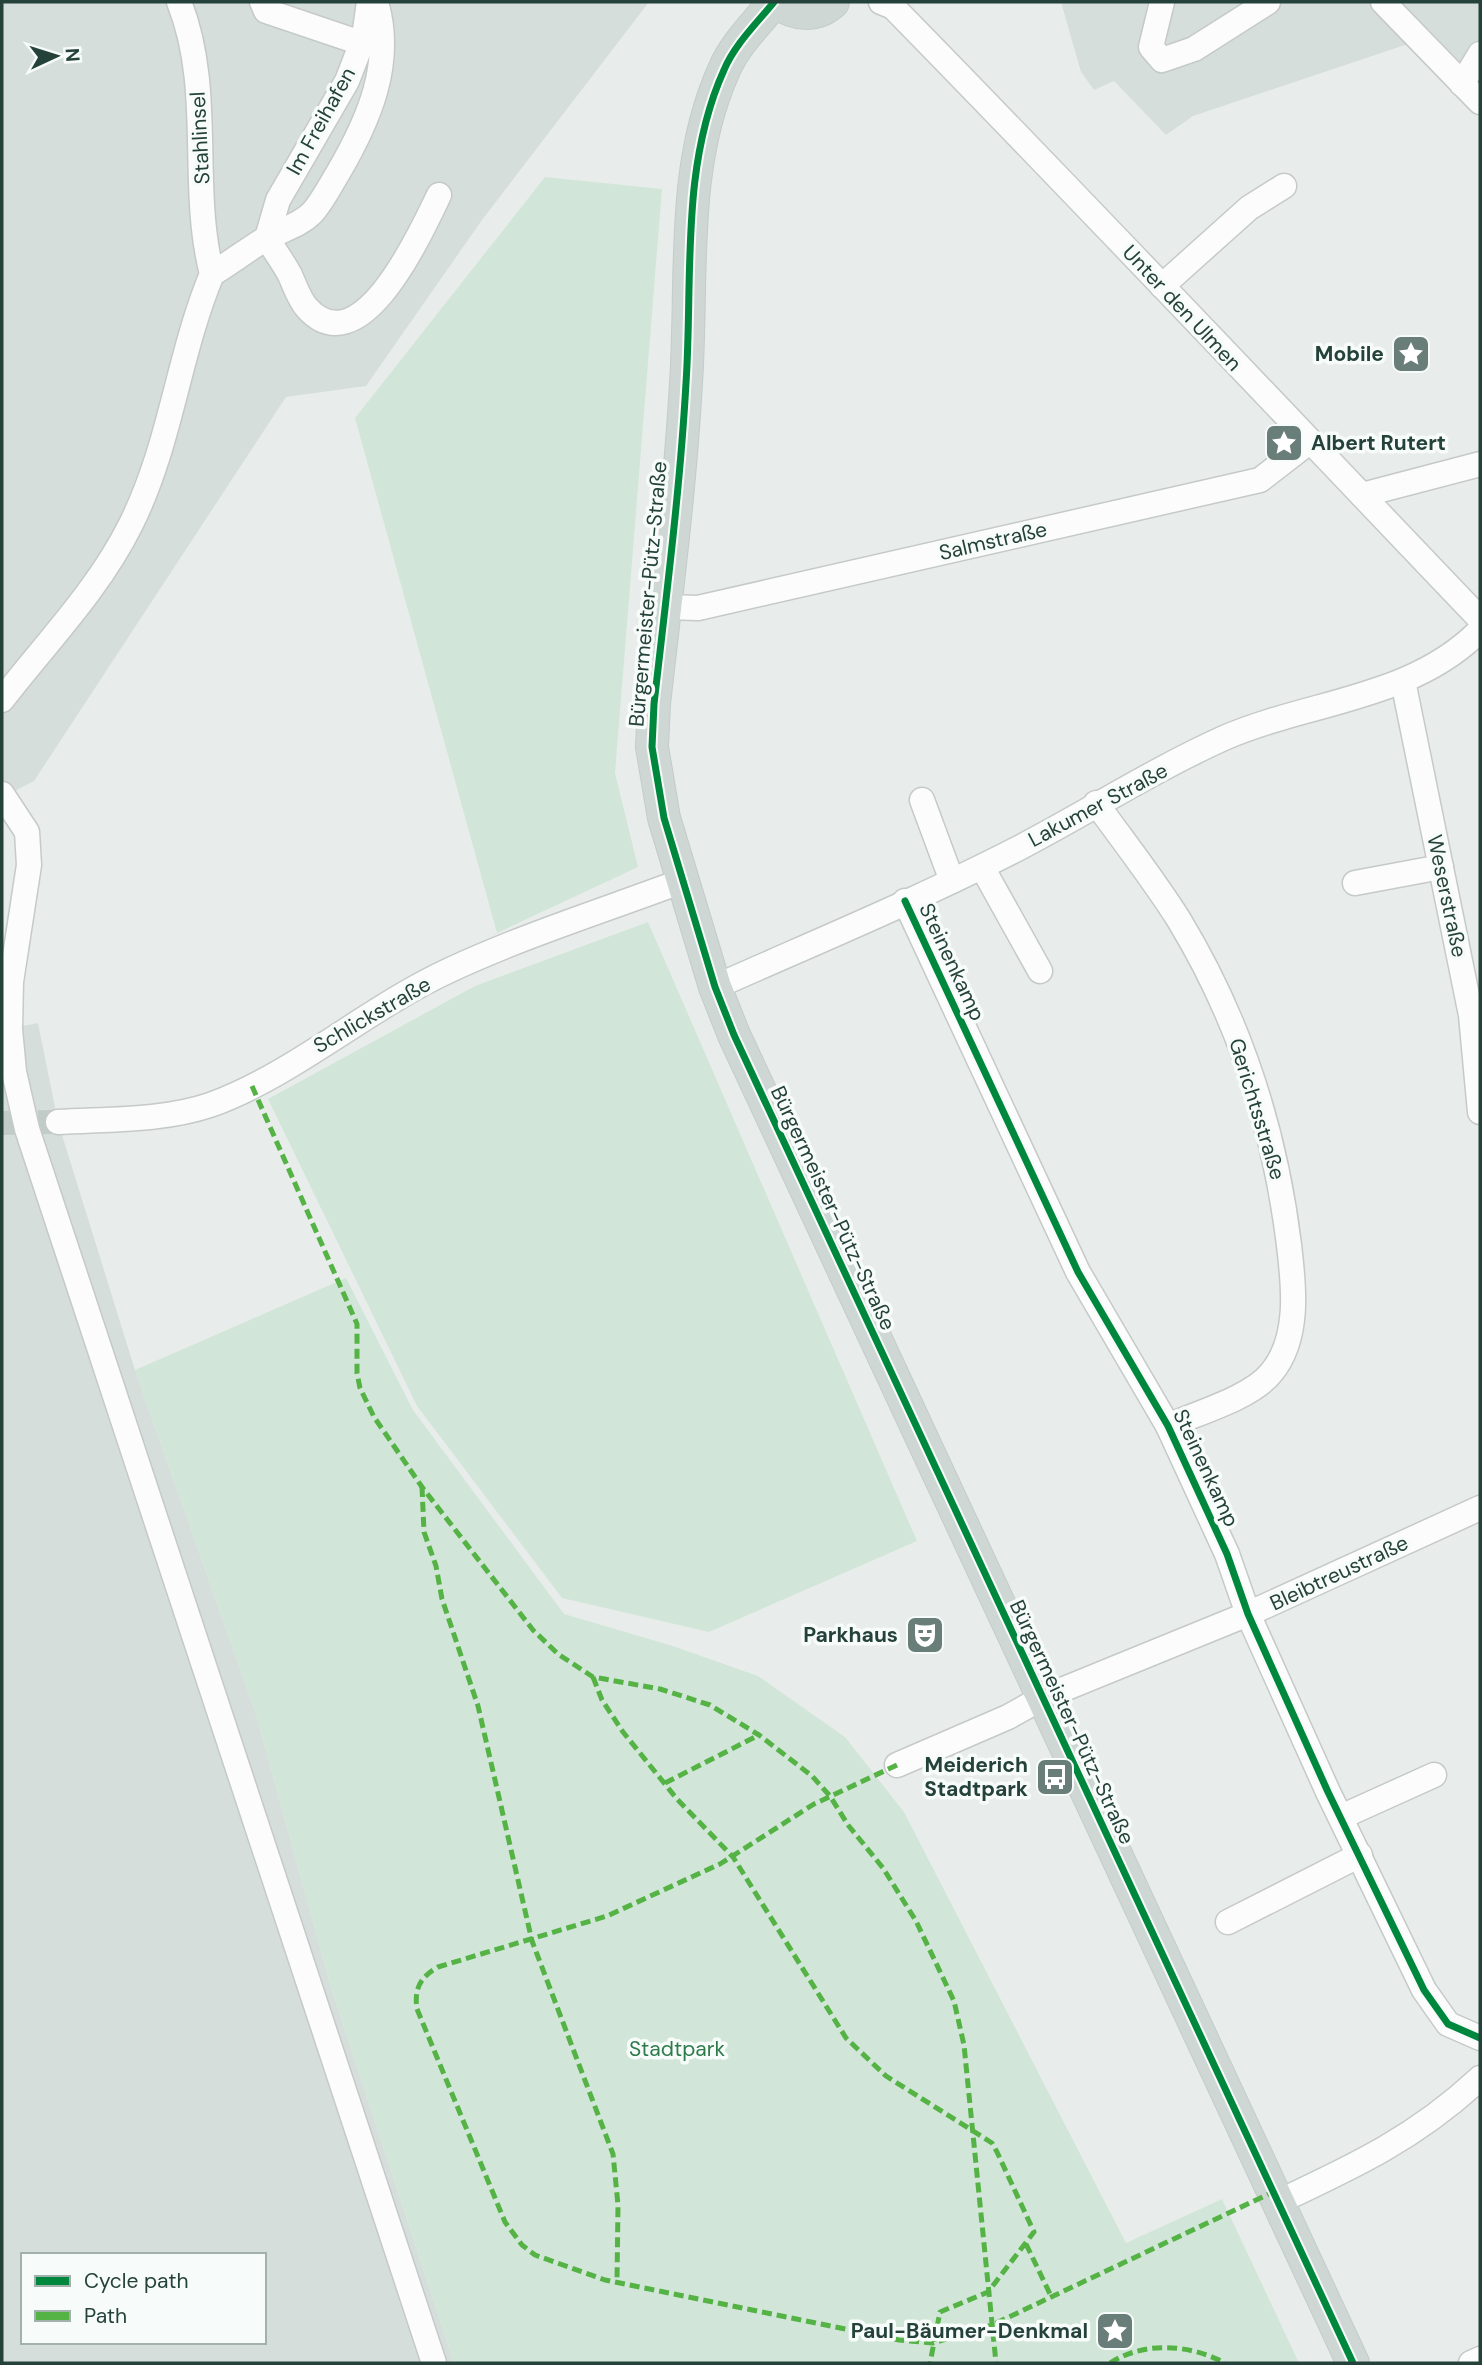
<svg xmlns="http://www.w3.org/2000/svg" width="1482" height="2365" font-family="'DM Sans',sans-serif">
<style>
.built{fill:#d6dedb;fill-rule:evenodd}
.green{fill:#d1e6d8}
.lines{fill:none;stroke-linecap:round;stroke-linejoin:round}
.minor-tunnel{stroke:#c1cbc8;stroke-width:24;stroke-dasharray:24 12;stroke-linecap:butt}
.minor-casing{stroke:#c5cac8;stroke-width:27}
.major-casing{stroke:#c3ccc9;stroke-width:34}
.minor{stroke:#fcfcfc;stroke-width:24}
.major{stroke:#cfd7d5;stroke-width:32}
.quiet{stroke:#55b346;stroke-width:5;stroke-dasharray:10 5;stroke-linecap:butt}
.cycleway-casing{stroke:#f7fbf9;stroke-width:11}
.cycleway{stroke:#00873e;stroke-width:7}
.labels{text-anchor:middle;dominant-baseline:central;stroke-width:7;stroke-linejoin:round;paint-order:stroke}
.street-label{font-size:21px;fill:#24423a;stroke:#f7fbf9}
.poi-label{font-size:21px;font-weight:bold;fill:#24423a;stroke:#f7fbf9;text-anchor:end}
.park-label{font-size:21px;fill:#2d7a4b;stroke:#f7fbf9}
</style>
<rect width="100%" height="100%" fill="#e8edeb"/>
<!-- built -->
<g class="built">
<polygon points="2,2 649,2 482,220 366,386 286,397 34,781 2,798"/>
<polygon points="1061,2 1480,2 1480,96 1408,44 1193,116 1166,135 1114,81 1094,90 1081,72"/>
<path d="M38,1023l20,99 77,248 121,344 75,273 123,376h-452v-1333zM23,2255h241v87h-241z"/>
</g>
<!-- green -->
<g class="green">
<polygon points="545,177 662,189 615,773 638,867 497,933 355,418"/>
<polygon points="648,922 917,1541 709,1632 562,1598 417,1406 268,1099 475,986"/>
<polygon points="346,1278 413,1410 564,1614 673,1646 758,1676 845,1737 904,1812 1126,2243 1222,2199 1299,2363 454,2363 331,1987 256,1714 135,1370"/>
</g>
<g class="lines">
<!-- minor-tunnel -->
<polyline class="minor-tunnel" points="2,1123 58,1122"/>
<defs>
<g id="minor">
<path d="M179,2c35,87 10,183 33,272"/>
<polyline points="262,2 266,11 361,43"/>
<path d="M881,2l12,5c198,202 392,408 587,612"/>
<polyline points="1162,2 1151,47 1162,60 1194,49 1268,2"/>
<polyline points="1383,2 1480,102"/>
<polyline points="1462,84 1480,54"/>
<path d="M267,238c7,12 16,24 23,37 5,11 9,24 17,33 54,60 115,-78 132,-113"/>
<polyline points="267,238 278,200 347,81 364,37 369,2"/>
<path d="M212,274c18,-11 35,-24 53,-35 16,-9 34,-13 47,-26 10,-11 18,-27 26,-40 31,-53 56,-110 38,-171"/>
<polyline points="1162,286 1249,208 1284,186"/>
<polyline points="1362,495 1480,464"/>
<polyline points="665,607 698,608 1260,480 1309,442"/>
<polyline points="1403,681 1471,1015 1480,1112"/>
<path d="M2,700c44,-57 97,-111 129,-176 40,-80 47,-169 81,-250"/>
<polyline points="2,794 27,832 29,865 11,982 10,1029 14,1072 27,1129 434,2363"/>
<polyline points="922,800 952,881"/>
<path d="M1096,803c28,39 58,77 83,117 60,99 96,211 110,325 5,41 11,94 -18,128 -20,25 -74,40 -103,53"/>
<polyline points="982,867 1040,971"/>
<polyline points="1355,883 1441,867"/>
<polyline points="905,901 1078,1272 1168,1426 1227,1554 1248,1614 1328,1792 1424,1990 1448,2024 1480,2038"/>
<path d="M715,987c101,-45 205,-88 304,-139 69,-36 134,-78 205,-110 85,-37 189,-39 256,-108"/>
<path d="M58,1122c49,-3 105,-1 152,-17 82,-29 159,-98 240,-135 75,-35 155,-60 232,-89"/>
<polyline points="897,1765 1008,1717 1042,1698 1248,1614 1480,1508"/>
<polyline points="1341,1817 1434,1775"/>
<polyline points="1228,1922 1360,1855"/>
<path d="M1278,2202c77,-36 139,-65 202,-124"/>
<polyline points="1471,2363 1480,2359"/>
</g>
<g id="major">
<path d="M774,2c-17,21 -39,42 -50,68 -44,97 -31,209 -38,313 -6,107 -20,215 -32,321l-2,43 12,71 51,169 19,48 619,1328"/>
<path d="M776,2c18,13 40,16 57,0"/>
</g>
</defs>
<!-- minor casing -->
<use href="#minor" class="minor-casing"/>
<!-- major casing -->
<use href="#major" class="major-casing"/>
<!-- minor -->
<use href="#minor" class="minor"/>
<!-- major -->
<use href="#major" class="major"/>
<!-- quiet -->
<g class="quiet">
<polyline points="252,1086 357,1324 357,1373 360,1388 374,1417 422,1487 533,1630 558,1654 593,1677 660,1689 710,1705 759,1735 812,1776 830,1796 848,1825 883,1868 916,1921 954,2001 964,2045 996,2363"/>
<polyline points="422,1487 424,1532 436,1566 442,1599 478,1706 532,1941 613,2154 618,2205 617,2281"/>
<polyline points="593,1677 602,1700 623,1732 677,1799 733,1857 846,2038 886,2076 992,2143 997,2152 1034,2232 988,2292 940,2312 930,2363"/>
<path d="M897,1765l-83,39 -94,60 -113,52 -169,51c-18,10 -24,22 -21,42l88,213 17,23 13,10 70,25 294,60 34,3 59,-18 281,-133"/>
<polyline points="665,1783 759,1735"/>
<polyline points="1026,2244 1051,2296"/>
<path d="M1110,2363c35,-22 79,-19 115,0"/>
</g>
<defs>
<g id="cycleway">
<path d="M774,2c-17,21 -39,42 -50,68 -44,97 -31,209 -38,313 -6,107 -20,215 -32,321l-2,43 12,71 51,169 19,48 619,1328"/>
<polyline points="905,901 1078,1272 1168,1426 1227,1554 1248,1614 1328,1792 1424,1990 1448,2024 1480,2038"/>
</g>
</defs>
<!-- cycleway casing -->
<use href="#cycleway" class="cycleway-casing"/>
<!-- cycleway -->
<use href="#cycleway" class="cycleway"/>
</g>
<!-- icons -->
<defs>
<symbol id="sight-square" viewBox="-11 -11 22 22"><rect x="-9" y="-9" width="18" height="18" rx="4" fill="#697e78" stroke="#f7fbf9"/><path d="M0-6L1.8-2.2L6-1.7L2.9 1.2L3.7 5.4L0 3.3L-3.7 5.4L-2.9 1.2L-6-1.7L-1.8-2.2Z" fill="#fff"/></symbol>
<symbol id="theatre-square" viewBox="-11 -11 22 22"><rect x="-9" y="-9" width="18" height="18" rx="4" fill="#697e78" stroke="#f7fbf9"/><path d="M-5-5.5Q0-4 5-5.5V0Q5 5 0 6Q-5 5-5 0ZM-3.3-2.5H-1v1.5H-3.3ZM1-2.5H3.3v1.5H1ZM-2.8 1Q0 5.5 2.8 1Z" fill="#fff"/></symbol>
<symbol id="bus-square" viewBox="-11 -11 22 22"><rect x="-9" y="-9" width="18" height="18" rx="4" fill="#697e78" stroke="#f7fbf9"/><path d="M-5-6H5V4H4V6H2V4H-2V6H-4V4H-5ZM-3.5-4V0h7V-4ZM-3.5 1.2v1.5H-2V1.2ZM2 1.2v1.5H3.5V1.2Z" fill="#fff"/></symbol>
</defs>
<g fill-rule="evenodd">
<use href="#sight-square" x="1389" y="332" width="44" height="44"/>
<use href="#sight-square" x="1262" y="421" width="44" height="44"/>
<use href="#theatre-square" x="903" y="1613" width="44" height="44"/>
<use href="#bus-square" x="1033" y="1755" width="44" height="44"/>
<use href="#sight-square" x="1093" y="2309" width="44" height="44"/>
</g>
<g class="labels">
<!-- street labels -->
<g class="street-label">
<text transform="translate(321 121) rotate(-61)">Im Freihafen</text>
<text transform="translate(200 138) rotate(-93)">Stahlinsel</text>
<text transform="translate(1182 308) rotate(47)">Unter den Ulmen</text>
<text transform="translate(993 541) rotate(-13)">Salmstraße</text>
<text transform="translate(648 594) rotate(-85)">Bürgermeister-Pütz-Straße</text>
<text transform="translate(1098 805) rotate(-28)">Lakumer Straße</text>
<text transform="translate(1447 896) rotate(78)">Weserstraße</text>
<text transform="translate(952 962) rotate(65)">Steinenkamp</text>
<text transform="translate(372 1015) rotate(-30)">Schlickstraße</text>
<text transform="translate(1257 1109) rotate(73)">Gerichtsstraße</text>
<text transform="translate(833 1208) rotate(65)">Bürgermeister-Pütz-Straße</text>
<text transform="translate(1206 1468) rotate(65)">Steinenkamp</text>
<text transform="translate(1339 1573) rotate(-25)">Bleibtreustraße</text>
<text transform="translate(1072 1722) rotate(65)">Bürgermeister-Pütz-Straße</text>
</g>
<!-- poi labels -->
<g class="poi-label">
<text x="1384" y="354">Mobile</text>
<text x="1311" y="443" text-anchor="start">Albert Rutert</text>
<text x="898" y="1635">Parkhaus</text>
<text x="1028" y="1765">Meiderich<tspan x="1028" dy="24">Stadtpark</tspan></text>
<text x="1088" y="2331">Paul-Bäumer-Denkmal</text>
</g>
<!-- park labels -->
<g class="park-label">
<text x="677" y="2049">Stadtpark</text>
</g>
</g>
<!-- border -->
<rect width="1482" height="2365" fill="none" stroke="#24423a" stroke-width="7"/>
<!-- legend -->
<rect x="21" y="2253" width="245" height="91" fill="#f7fbf9" stroke="#a3b1ad" stroke-width="2"/>
<rect x="35" y="2276" width="35" height="10" fill="#00873e" stroke="#a3b1ad" stroke-width="2"/>
<text x="84" y="2288" font-size="21" fill="#24423a">Cycle path</text>
<rect x="35" y="2311" width="35" height="10" fill="#55b346" stroke="#a3b1ad" stroke-width="2"/>
<text x="84" y="2323" font-size="21" fill="#24423a">Path</text>
<!-- north arrow -->
<g transform="translate(56 56) rotate(86)" stroke="#f7fbf9" stroke-width="5" paint-order="stroke">
<path d="M0-5L12 26L0 18L-12 26Z" fill="#24423a"/>
<text y="-10" font-size="19" font-weight="bold" text-anchor="middle" fill="#24423a">N</text>
</g>
</svg>
